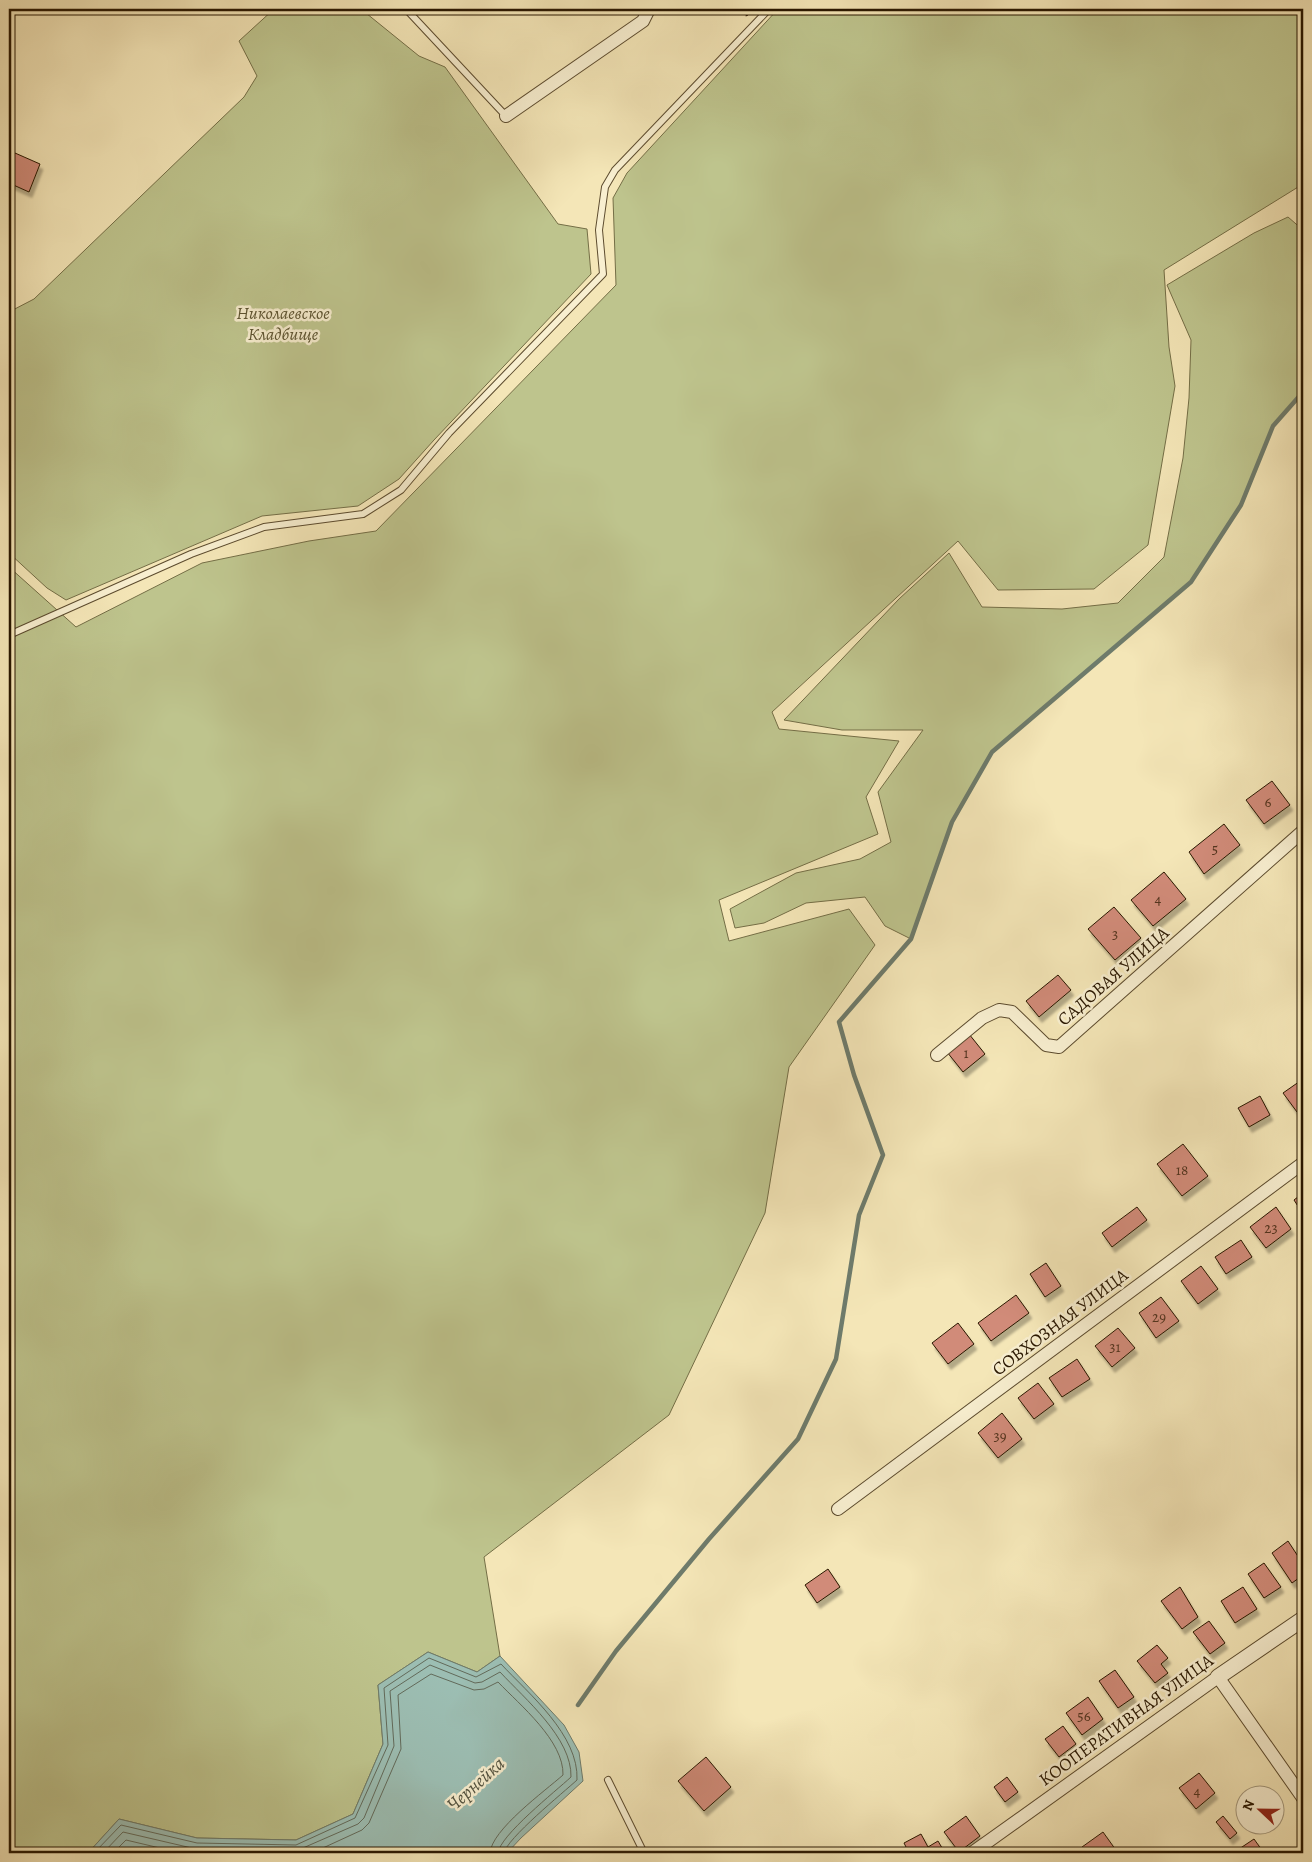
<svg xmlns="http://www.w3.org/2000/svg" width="1312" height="1862" font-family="Alegreya,serif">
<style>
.green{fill:#bec48d;stroke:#746e46}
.water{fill:#9cbeb3;stroke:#6e7b6b}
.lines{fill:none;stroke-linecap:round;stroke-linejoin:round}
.shore{stroke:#626a5a;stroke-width:1}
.stream{stroke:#6e7b6b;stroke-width:4.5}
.building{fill:#d18b79;stroke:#291700;filter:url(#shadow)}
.service-casing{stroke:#5c4b2e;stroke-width:8}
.minor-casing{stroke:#5c4b2e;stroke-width:14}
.tertiary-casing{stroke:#5c4b2e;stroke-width:17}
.path{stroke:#291700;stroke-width:2.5;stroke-dasharray:4 2.5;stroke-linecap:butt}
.service{stroke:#f8efd0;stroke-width:6}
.minor{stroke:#f8efd0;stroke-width:12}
.tertiary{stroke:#f8efd0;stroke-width:15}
.labels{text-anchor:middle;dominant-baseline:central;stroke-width:5;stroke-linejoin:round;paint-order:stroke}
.number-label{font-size:15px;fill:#53341e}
.park-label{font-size:18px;font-style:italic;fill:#5d5431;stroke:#f8efd0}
.street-label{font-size:18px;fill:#291700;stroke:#f8efd0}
.water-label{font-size:19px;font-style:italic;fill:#51513f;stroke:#f8efd0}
</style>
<defs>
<filter id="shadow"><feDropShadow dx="3" dy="5.5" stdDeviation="1" flood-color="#0004"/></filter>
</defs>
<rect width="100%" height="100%" fill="#f4e6b7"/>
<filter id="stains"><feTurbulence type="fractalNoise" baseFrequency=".004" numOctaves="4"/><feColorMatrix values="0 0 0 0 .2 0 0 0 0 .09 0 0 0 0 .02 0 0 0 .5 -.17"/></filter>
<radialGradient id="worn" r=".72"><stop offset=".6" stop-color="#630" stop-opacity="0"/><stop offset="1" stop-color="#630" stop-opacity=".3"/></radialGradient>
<!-- green -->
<g class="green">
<polygon points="274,9 361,9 419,56 445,67 558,224 587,229 591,274 434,440 399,479 358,506 262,516 66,600 47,588 9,553 9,312 34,299 244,97 257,76 239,41"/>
<polygon points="778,9 1303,9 1303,184 1164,270 1169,347 1175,386 1148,545 1094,589 998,590 958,541 772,712 779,729 899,741 866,797 878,834 719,900 729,941 849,909 875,945 789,1067 765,1213 669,1415 484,1557 500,1656 477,1672 428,1652 378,1685 383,1744 353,1814 296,1840 197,1838 119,1819 88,1853 9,1853 9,567 76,627 202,563 309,541 376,531 616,285 613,198 627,173"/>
<polygon points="1288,217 1303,230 1303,392 1273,426 1241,505 1191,582 992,752 952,822 911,939 885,926 865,897 806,903 764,923 735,928 730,909 796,873 860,859 891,842 878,792 923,730 842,730 784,720 899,599 949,553 982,607 1062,609 1118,603 1164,557 1183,458 1189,398 1191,340 1167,285 1254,233"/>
</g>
<!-- water -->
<polygon class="water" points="428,1652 477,1672 500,1656 564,1725 579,1752 583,1781 521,1838 507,1853 88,1853 119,1819 197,1838 296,1840 353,1814 383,1744 378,1685"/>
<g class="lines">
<!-- shore -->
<g class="shore">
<path d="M94,1853l27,-28 76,18 99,2 59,-27 33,-73 -4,-57 45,-30 47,19 25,-13c28,30 78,71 76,116 -13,12 -71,59 -73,73"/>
<path d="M103,1853l20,-21 73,17 100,2 62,-27 6,-6 30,-72 -4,-55 40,-26 45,18 7,-1 18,-10c25,27 72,66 71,105 -15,14 -72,59 -73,76"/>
<polyline points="113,1853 126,1840 181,1853"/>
<path d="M312,1853l50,-23 7,-7 32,-74 -3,-54 33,-21 43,16 10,-1 14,-7c22,23 66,59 65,93 -18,16 -72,55 -73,78"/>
</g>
<!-- stream -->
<polyline class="stream" points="578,1705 616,1651 709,1539 798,1439 836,1359 859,1215 883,1155 854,1075 839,1022 911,939 952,822 992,752 1191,582 1241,505 1273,426 1303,392"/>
</g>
<!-- building -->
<g class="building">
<polygon points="15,153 40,164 29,192 9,183 9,168"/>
<polygon points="1272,781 1290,805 1264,824 1246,800"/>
<polygon points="1224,824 1240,845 1204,874 1189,852"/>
<polygon points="1164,872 1186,899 1153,926 1131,900"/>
<polygon points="1114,907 1141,938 1115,960 1088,929"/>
<polygon points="1058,975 1071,990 1039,1017 1026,1001"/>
<polygon points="969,1034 985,1054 963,1072 947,1052"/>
<polygon points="1303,1079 1303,1108 1297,1112 1283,1093"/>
<polygon points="1260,1096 1270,1115 1249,1127 1238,1108"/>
<polygon points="1183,1144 1208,1176 1182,1196 1157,1164"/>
<polygon points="1303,1193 1303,1214 1294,1200"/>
<polygon points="1137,1207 1147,1220 1112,1247 1102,1233"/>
<polygon points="1276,1207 1291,1229 1266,1248 1250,1227"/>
<polygon points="1241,1240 1252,1257 1226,1274 1215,1257"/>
<polygon points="1046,1263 1061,1286 1045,1297 1030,1274"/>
<polygon points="1201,1266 1218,1289 1198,1304 1181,1281"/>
<polygon points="1016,1295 1029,1313 991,1341 978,1323"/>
<polygon points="1161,1297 1179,1321 1156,1338 1139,1313"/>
<polygon points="958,1323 974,1344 948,1364 932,1343"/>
<polygon points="1118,1328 1135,1348 1112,1367 1095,1346"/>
<polygon points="1077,1359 1090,1379 1062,1397 1049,1378"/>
<polygon points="1038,1383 1054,1404 1034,1419 1018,1398"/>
<polygon points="1002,1413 1022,1439 998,1458 978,1433"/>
<polygon points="1288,1541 1303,1564 1303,1575 1292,1583 1272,1553"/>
<polygon points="1264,1563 1281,1587 1264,1598 1248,1574"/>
<polygon points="828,1569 840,1587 817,1603 805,1585"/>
<polygon points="1180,1587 1198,1617 1182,1629 1161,1601"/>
<polygon points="1243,1587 1257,1609 1235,1623 1221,1601"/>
<polygon points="1209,1621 1225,1643 1210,1654 1193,1632"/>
<polygon points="1157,1645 1168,1658 1161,1664 1168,1673 1155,1683 1137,1661"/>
<polygon points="1115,1670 1134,1697 1118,1708 1099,1681"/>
<polygon points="1088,1697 1103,1719 1082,1735 1066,1713"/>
<polygon points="1063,1726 1076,1744 1059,1757 1045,1739"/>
<polygon points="706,1757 731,1787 704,1811 678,1781"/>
<polygon points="1199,1773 1215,1793 1196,1809 1179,1788"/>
<polygon points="1007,1777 1018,1792 1005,1802 994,1787"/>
<polygon points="966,1816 980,1836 959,1852 944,1832"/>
<polygon points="1223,1816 1237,1833 1230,1839 1216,1822"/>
<polygon points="1103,1832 1118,1853 1087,1853 1082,1847"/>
<polygon points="921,1834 928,1847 938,1841 945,1853 909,1853 904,1843"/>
<polygon points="1254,1839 1264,1853 1233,1853"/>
</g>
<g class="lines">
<defs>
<g id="service">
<polyline points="406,9 506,116"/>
<polyline points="9,635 191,554 264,527 363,514 401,490 449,433 603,274 599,230 605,187 615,170 769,9"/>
<polyline points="608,1780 644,1853"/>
</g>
<g id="minor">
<polyline points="506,116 643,21 649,9"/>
<polyline points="937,1055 982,1018 999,1010 1012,1012 1046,1045 1059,1047 1303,831"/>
<polyline points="838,1509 1303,1163"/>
<polyline points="972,1853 1218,1677 1303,1798"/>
</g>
<polyline id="tertiary" points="1218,1677 1303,1619"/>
</defs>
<!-- service casing -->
<use href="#service" class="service-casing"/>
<!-- minor casing -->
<use href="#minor" class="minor-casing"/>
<!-- tertiary casing -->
<use href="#tertiary" class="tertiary-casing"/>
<!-- path -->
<polyline class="path" points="744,9 747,16"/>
<!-- service -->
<use href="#service" class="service"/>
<!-- minor -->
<use href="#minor" class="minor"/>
<!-- tertiary -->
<use href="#tertiary" class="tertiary"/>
</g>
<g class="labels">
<!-- number labels -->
<g class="number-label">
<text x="1268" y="802">6</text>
<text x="1215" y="849">5</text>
<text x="1158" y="899">4</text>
<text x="1115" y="934">3</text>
<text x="966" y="1053">1</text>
<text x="1182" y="1170">18</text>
<text x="1271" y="1228">23</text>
<text x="1159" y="1317">29</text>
<text x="1115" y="1347">31</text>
<text x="1000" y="1436">39</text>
<text x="1084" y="1716">56</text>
<text x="1197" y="1791">4</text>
</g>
<!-- park labels -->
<g class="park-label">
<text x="283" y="313">Николаевское<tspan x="283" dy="21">Кладбище</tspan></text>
</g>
<!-- street labels -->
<g class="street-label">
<text transform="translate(1113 976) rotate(-41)">САДОВАЯ УЛИЦА</text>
<text transform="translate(1060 1322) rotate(-37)">СОВХОЗНАЯ УЛИЦА</text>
<text transform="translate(1126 1720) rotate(-36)">КООПЕРАТИВНАЯ УЛИЦА</text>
</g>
<!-- water labels -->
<g class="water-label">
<text transform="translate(476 1784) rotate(-42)">Чернейка</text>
</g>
</g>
<!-- margin -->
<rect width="1312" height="1862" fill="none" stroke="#f4e6b7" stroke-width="30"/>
<rect x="10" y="10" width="1292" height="1842" fill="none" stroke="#291700" stroke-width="2.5"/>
<rect x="15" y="15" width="1282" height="1832" fill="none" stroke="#291700"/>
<!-- north arrow -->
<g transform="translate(1260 1810) rotate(292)"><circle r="24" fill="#f8efd0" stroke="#a5997d"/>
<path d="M0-4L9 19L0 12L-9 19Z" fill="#8f2418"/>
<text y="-8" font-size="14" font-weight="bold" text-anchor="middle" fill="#291700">N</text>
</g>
<rect width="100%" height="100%" filter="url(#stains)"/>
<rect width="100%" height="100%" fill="url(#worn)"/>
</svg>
